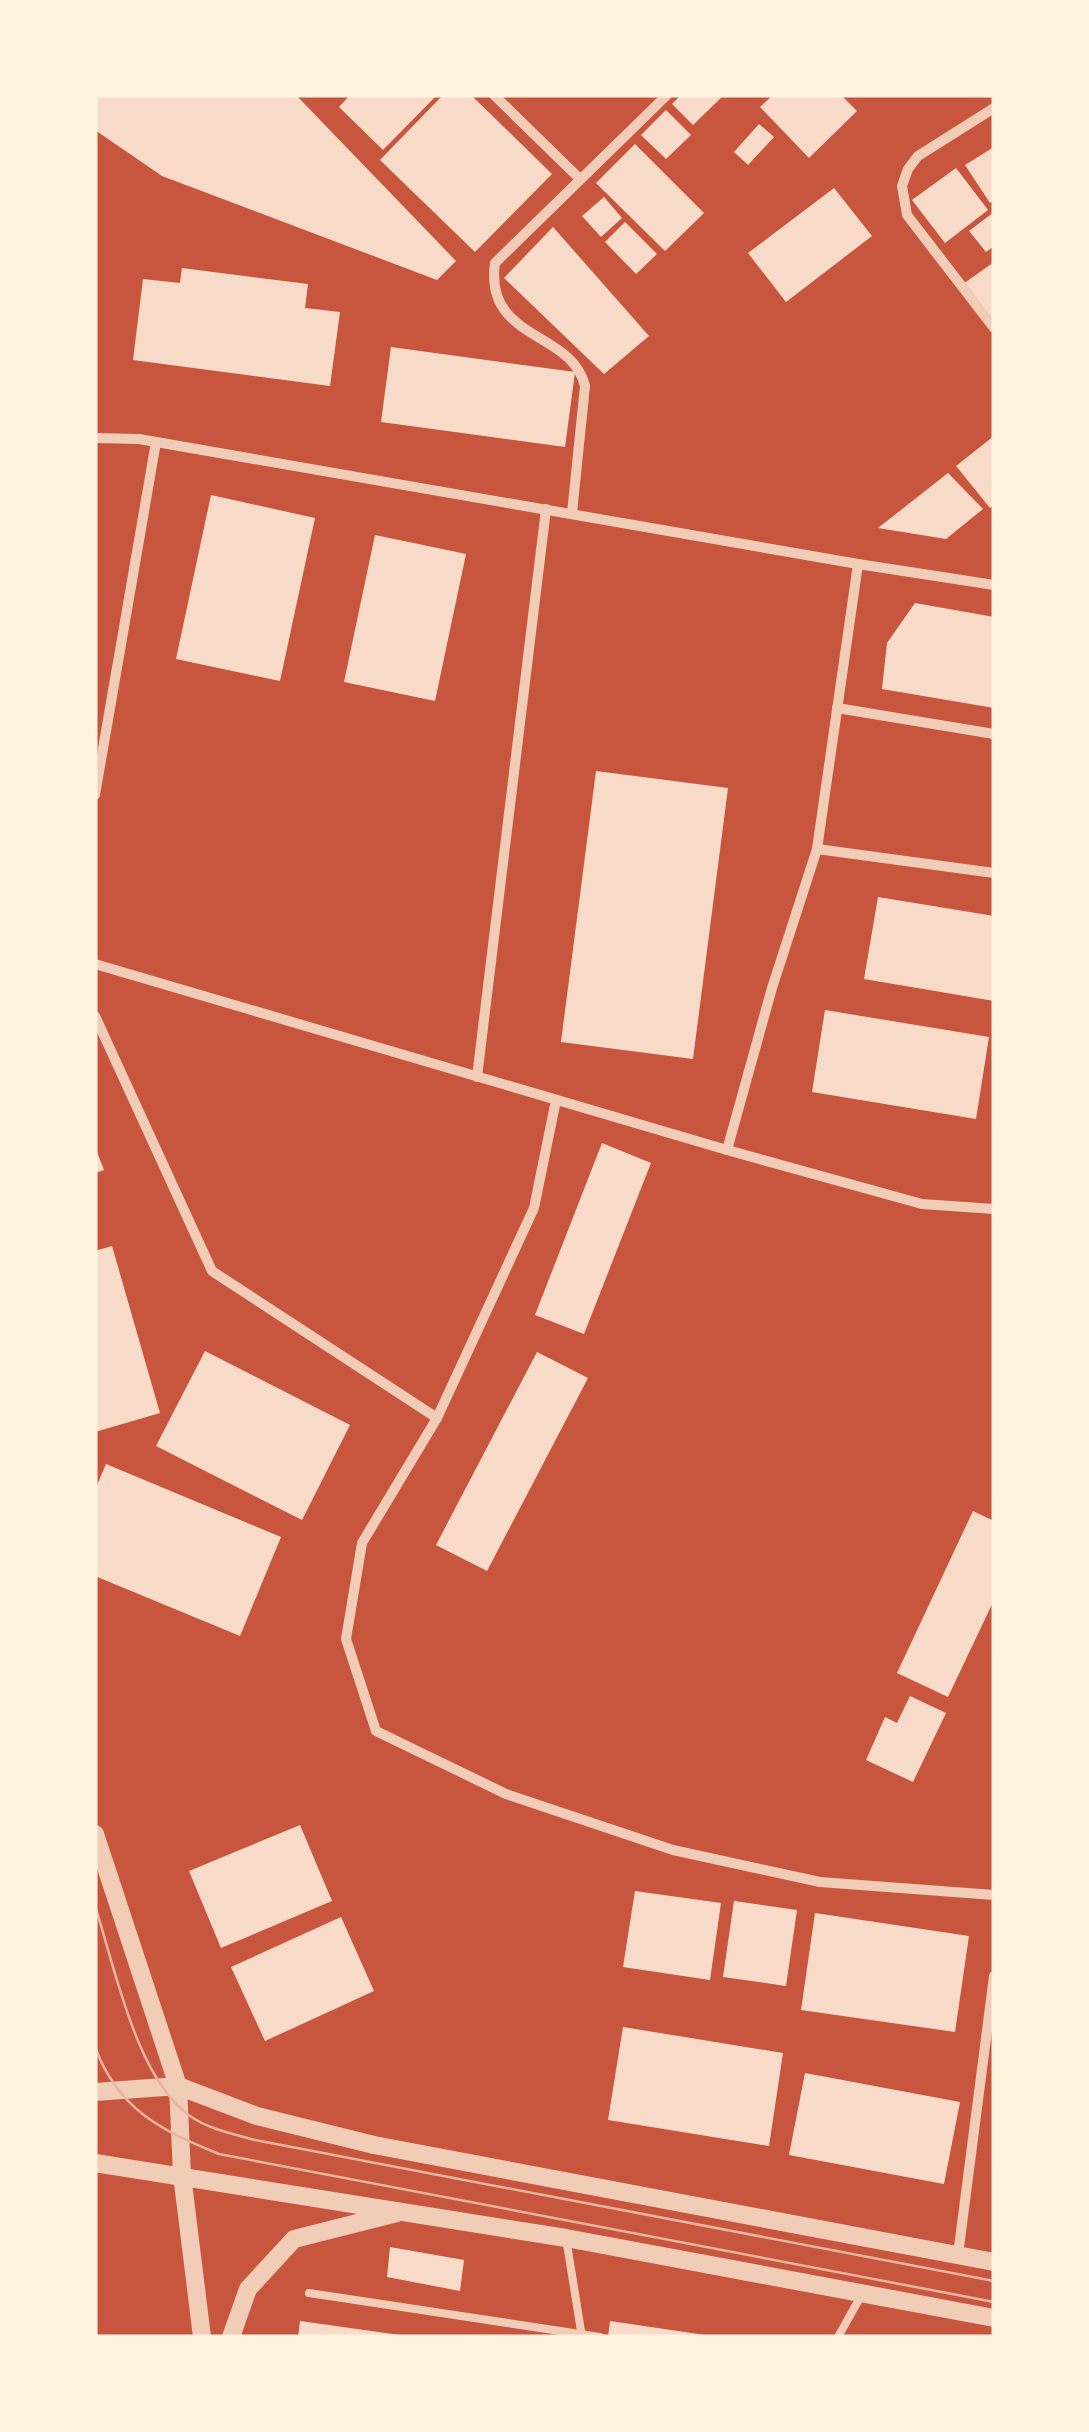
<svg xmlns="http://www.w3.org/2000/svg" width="1089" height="2432" font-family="Arial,sans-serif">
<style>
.building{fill:#f7dbc8}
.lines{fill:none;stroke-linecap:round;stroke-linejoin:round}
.service{stroke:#f1ccb7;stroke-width:8}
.minor{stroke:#f1ccb7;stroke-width:10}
.tertiary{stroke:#f1ccb7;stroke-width:18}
.tram{stroke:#e9b49f;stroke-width:2.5}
</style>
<rect width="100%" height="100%" fill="#c8553d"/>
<!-- building -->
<g class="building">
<polygon points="95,95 296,95 456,261 437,280 162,176 95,130"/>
<polygon points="350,95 437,95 383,150 339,107"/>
<polygon points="443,95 471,95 552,174 475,252 380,160"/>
<polygon points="681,95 724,95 693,125 672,104"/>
<polygon points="773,95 841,95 857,111 809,158 760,107"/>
<polygon points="666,110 691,135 666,159 641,135"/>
<polygon points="759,124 774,137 748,165 734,152"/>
<polygon points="635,144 704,213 665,251 596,183"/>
<polygon points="994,147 994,200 990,203 965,165"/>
<polygon points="956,168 988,210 945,243 912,200"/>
<polygon points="834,188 872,236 786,302 748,253"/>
<polygon points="604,197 622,218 601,237 582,216"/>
<polygon points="994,212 994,246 986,252 969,231"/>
<polygon points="625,222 657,254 636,274 605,242"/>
<polygon points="553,227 649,336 604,374 504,278"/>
<polygon points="994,262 994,326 963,284"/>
<polygon points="182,268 308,284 305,308 340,312 330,386 133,360 143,279 180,283"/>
<polygon points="391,347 575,372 565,447 381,422"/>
<polygon points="994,436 994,505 990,508 956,466"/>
<polygon points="948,473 983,509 946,539 878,528"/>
<polygon points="211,495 315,518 280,681 176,659"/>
<polygon points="375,535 466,554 435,701 344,682"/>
<polygon points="915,603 994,617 994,708 882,689 887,643"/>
<polygon points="596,771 728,788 693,1059 561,1042"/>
<polygon points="878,897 994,916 994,1001 864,979"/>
<polygon points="825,1010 989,1037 976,1119 812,1092"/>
<polygon points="602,1143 651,1163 584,1334 535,1315"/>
<polygon points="95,1147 104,1170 95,1173"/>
<polygon points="112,1246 160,1413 95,1432 95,1251"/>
<polygon points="205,1351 350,1425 302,1520 156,1446"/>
<polygon points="537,1352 588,1378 487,1571 436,1545"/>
<polygon points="106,1464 281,1537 240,1636 95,1576 95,1490"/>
<polygon points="973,1511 994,1521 994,1600 948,1697 897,1673"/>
<polygon points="910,1696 946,1713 913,1782 866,1760 885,1717 897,1723"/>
<polygon points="300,1825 332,1901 221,1948 189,1871"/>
<polygon points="635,1891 721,1903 710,1980 623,1967"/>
<polygon points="734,1901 797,1910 786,1986 723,1977"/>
<polygon points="815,1913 969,1936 955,2032 801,2010"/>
<polygon points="341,1917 374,1991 265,2041 231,1967"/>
<polygon points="623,2027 783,2053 769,2146 608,2120"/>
<polygon points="805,2073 960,2102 944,2184 789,2155"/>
<polygon points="390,2247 464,2260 460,2291 387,2277"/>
<polygon points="300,2321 400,2335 400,2337 298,2337"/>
<polygon points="610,2321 705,2335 705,2337 608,2337"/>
</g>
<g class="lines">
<!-- service -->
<g class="service">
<polyline points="566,2238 582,2337"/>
<polyline points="309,2293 600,2337"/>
<polyline points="838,2337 862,2294"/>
</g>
<!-- minor -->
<g class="minor">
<polyline points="494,95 579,178"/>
<polyline points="994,108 918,156 908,169 902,186 907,215 994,328"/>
<polyline points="95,438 139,439 858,564 994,585"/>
<path d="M572,513l13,-127c-13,-56 -101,-45 -90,-123l172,-168"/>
<polyline points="837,708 994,734"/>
<polyline points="95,795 156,442"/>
<polyline points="817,849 994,873"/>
<polyline points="95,964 727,1150 922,1204 994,1209"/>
<polyline points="95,1016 212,1271 437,1418"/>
<polyline points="477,1077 546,509"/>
<polyline points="556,1100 534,1208 437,1418 362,1543 346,1639 376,1731 506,1794 673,1850 820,1882 994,1895"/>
<polyline points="727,1150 772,988 817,849 858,564"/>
<polyline points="958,2255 994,1976"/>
</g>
<!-- tertiary -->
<g class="tertiary">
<polyline points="95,1834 178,2086 182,2175 202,2337"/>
<polyline points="95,2092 178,2086 257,2116 374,2145 994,2262"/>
<polyline points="95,2163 566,2238 994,2318"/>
<polyline points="231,2337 248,2289 294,2239 397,2213"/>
</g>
<!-- tram -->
<g class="tram">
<path d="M95,1906c20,61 41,172 95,210 18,13 44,18 65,24l739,141"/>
<path d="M95,2047c23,62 65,83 124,107l775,148"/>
</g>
</g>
<!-- border -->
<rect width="1089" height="2432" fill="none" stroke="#fff3e0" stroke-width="195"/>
</svg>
